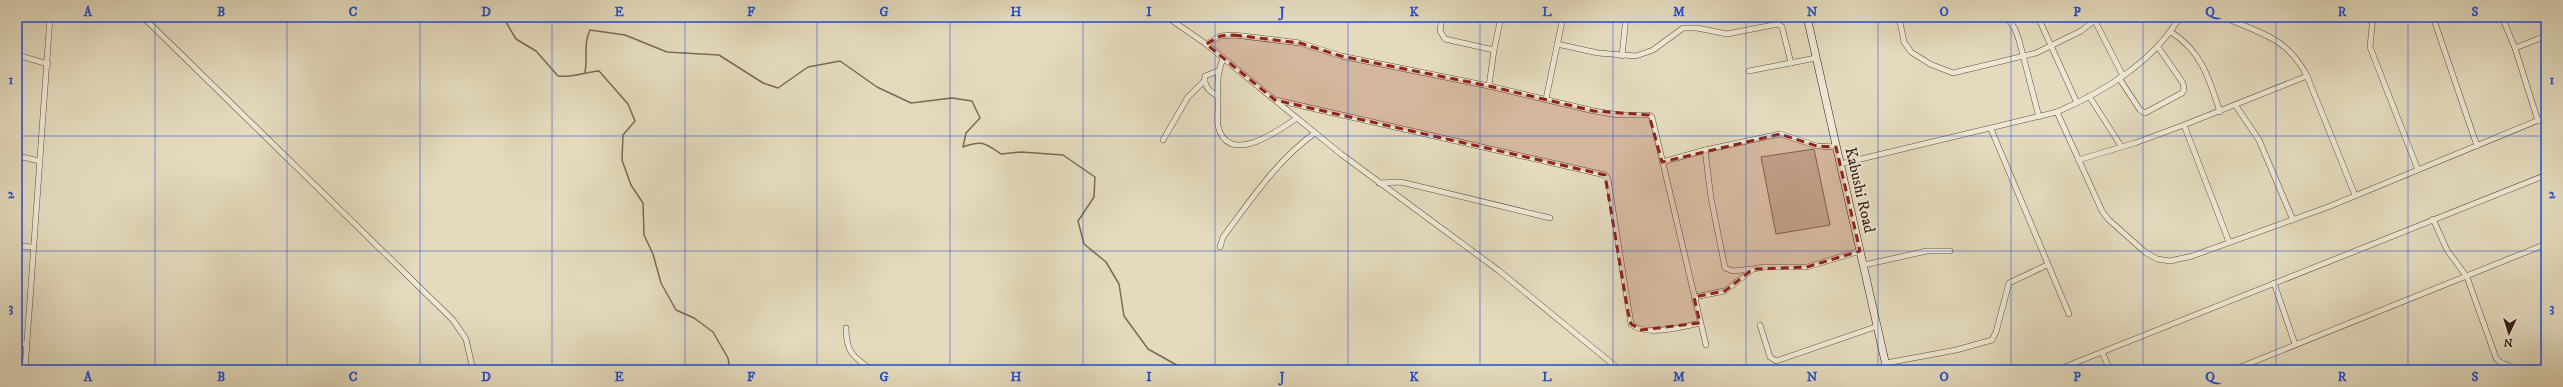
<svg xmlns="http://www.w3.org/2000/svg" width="2563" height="387" font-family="'IM FELL DW Pica',serif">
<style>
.green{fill:#c7bba1;stroke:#7f6c5a}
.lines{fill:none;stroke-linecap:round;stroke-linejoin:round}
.stream{stroke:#7b6956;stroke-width:1.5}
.street-casing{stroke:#624d3d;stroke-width:6}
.secondary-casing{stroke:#371e12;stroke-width:8}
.street{stroke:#ede8d5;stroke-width:5}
.secondary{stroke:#ede8d5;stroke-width:7}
.marked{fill:#8f2418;fill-opacity:0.2;stroke:#8f2418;stroke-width:3;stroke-dasharray:8 5;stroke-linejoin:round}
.grid{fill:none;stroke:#1d4ed8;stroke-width:1;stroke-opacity:0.55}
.labels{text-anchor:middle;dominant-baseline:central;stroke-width:4;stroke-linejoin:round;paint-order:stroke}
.street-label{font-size:16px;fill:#371e12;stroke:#ede8d5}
.neatline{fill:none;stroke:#1d4ed8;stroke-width:1.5}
.grid-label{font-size:13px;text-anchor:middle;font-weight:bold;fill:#1d4ed8}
</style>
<rect width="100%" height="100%" fill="#e4dbbe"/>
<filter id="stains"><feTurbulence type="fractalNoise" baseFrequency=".005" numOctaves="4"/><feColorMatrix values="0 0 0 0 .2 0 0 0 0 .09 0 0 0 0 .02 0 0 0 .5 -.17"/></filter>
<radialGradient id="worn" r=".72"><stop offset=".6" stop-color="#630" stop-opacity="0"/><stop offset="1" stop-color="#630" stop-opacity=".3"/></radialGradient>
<!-- green -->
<polygon class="green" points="1814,149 1830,225 1776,234 1761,157"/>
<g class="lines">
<!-- stream -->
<g class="stream">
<path d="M503,17l13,22 20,12 22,25c15,2 26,-4 41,-5l29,33 7,17 -12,14 -1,25 9,25 12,18 1,32 9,19 8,29 15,27 18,8 19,14 15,26 2,12"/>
<path d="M585,72c3,-15 -2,-28 5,-42l35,5 42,17 52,3 44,28 15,5 30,-21 32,-6 37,26 34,16 41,-5 20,3 8,17 -14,15 -3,14c19,-7 22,-4 38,7l20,-2 42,3 32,22 -1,20 -16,24 6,23 22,18 13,22 5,32 24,33 34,19 14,2"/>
</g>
<defs>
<g id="street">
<polyline points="143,17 453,320 466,339 473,370"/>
<polyline points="1167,17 1206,44 1341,154 1498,270 1620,370"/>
<polyline points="1442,17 1440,31 1445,39 1494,50 1501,17"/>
<polyline points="1899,17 1904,42 1911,52 1930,64 1953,73 2036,53 2081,31 2099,17"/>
<polyline points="2007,17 2015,29 2019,40 2039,117"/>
<polyline points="2038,17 2077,103"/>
<path d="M2224,17c37,17 63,20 83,59l48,119"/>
<polyline points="2373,17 2370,47 2418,170"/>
<polyline points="2433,17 2477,146"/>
<polyline points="2502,17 2515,48 2546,36"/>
<polyline points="2095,21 2123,76"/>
<path d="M2171,32c31,20 38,46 49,80"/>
<polyline points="1206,44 1220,36 1234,35 1300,43 1341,56 1489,86 1594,111 1619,115 1649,115 1652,117 1706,345"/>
<polyline points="1557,44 1598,53 1636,56 1653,50 1683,28 1697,28 1727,34 1778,24 1782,27 1791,63"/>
<polyline points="2515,48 2538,121"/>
<polyline points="17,55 48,64"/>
<polyline points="1622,56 1626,17"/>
<path d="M1223,59c-7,15 -5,30 -5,45 0,7 -1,16 0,22 10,41 60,5 79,-8"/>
<polyline points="1749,71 1816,58"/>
<polyline points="2119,78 2140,110 2145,113 2182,93 2184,90 2183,83 2158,47"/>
<polyline points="1489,86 1494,50"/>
<path d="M1218,96c-8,-4 -15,-10 -13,-20l13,-5"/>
<polyline points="2089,96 2121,146"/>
<polyline points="1546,99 1563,17"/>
<path d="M1276,100l329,75 3,4 23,145c13,13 52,3 69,-1"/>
<polyline points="2236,106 2259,140 2293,220"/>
<polyline points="2057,112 2102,211 2109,220 2145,252 2157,259 2170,261 2192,256 2328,207 2546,117"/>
<polyline points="1991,129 2069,314"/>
<polyline points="1163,140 1188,97 1205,80"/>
<polyline points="1705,150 1711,198 1725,268 1733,271 1751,269"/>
<polyline points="17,156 40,161"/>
<polyline points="2078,160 2135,143 2184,125"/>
<polyline points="1662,162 1705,150 1780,134 1817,146 1836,147"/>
<path d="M1840,164l217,-52c48,-21 95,-49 123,-95"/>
<polyline points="1379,183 1401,182 1550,218"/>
<path d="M2433,219l14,31 20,27 29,81c4,7 13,5 18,12"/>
<polyline points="2229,242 2184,125 2307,76"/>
<polyline points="17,246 33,247"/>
<path d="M1220,247l3,-10c28,-37 54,-77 92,-104"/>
<polyline points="1864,265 1927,251 1950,251"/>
<polyline points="2274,283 2295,344"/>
<polyline points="1694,297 1725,291 1753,269 1764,267 1807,267 1860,251"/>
<polyline points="1760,325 1770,357 1776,361 1878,326"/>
<path d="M846,328c0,24 7,29 26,42"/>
<polyline points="17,343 26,344"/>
<polyline points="2102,352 2110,370"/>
<polyline points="1886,363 1956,350 1992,340 1996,332 2009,283 2047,265"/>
<polyline points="25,370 50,17"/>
<polyline points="2057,370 2546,175"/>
<polyline points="2233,370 2546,244"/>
</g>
<polyline id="secondary" points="1807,17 1887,370"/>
</defs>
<!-- street casing -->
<use href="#street" class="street-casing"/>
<!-- secondary casing -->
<use href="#secondary" class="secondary-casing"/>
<!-- street -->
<use href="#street" class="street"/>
<!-- secondary -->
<use href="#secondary" class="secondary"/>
</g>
<!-- marked area -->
<path class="marked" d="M1234,35l66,8 41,13 148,30 105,25 55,4 13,47 118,-28 37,12 19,1 24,104 -53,16 -54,2 -28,22 -31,6 6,26 -59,7 -10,-6 -3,-12 -23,-137 -330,-75 -69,-56 14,-8z"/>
<!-- grid -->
<path class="grid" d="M155,17v353M287,17v353M420,17v353M552,17v353M685,17v353M817,17v353M950,17v353M1083,17v353M1215,17v353M1348,17v353M1480,17v353M1613,17v353M1746,17v353M1878,17v353M2011,17v353M2143,17v353M2276,17v353M2408,17v353M17,136h2529M17,251h2529"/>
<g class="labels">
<!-- street labels -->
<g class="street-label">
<text transform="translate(1860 190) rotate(77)">Kabushi Road</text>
</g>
</g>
<!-- margin -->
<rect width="2563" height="387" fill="none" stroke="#e4dbbe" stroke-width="44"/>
<!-- north arrow -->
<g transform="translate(2509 333) rotate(184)" stroke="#ede8d5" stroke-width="3" paint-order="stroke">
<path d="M0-3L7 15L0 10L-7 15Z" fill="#371e12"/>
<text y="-6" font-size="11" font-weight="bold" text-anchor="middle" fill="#371e12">N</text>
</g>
<rect x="22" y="22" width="2519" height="343" class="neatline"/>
<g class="grid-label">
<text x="88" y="16">A</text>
<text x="221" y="16">B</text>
<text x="353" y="16">C</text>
<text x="486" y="16">D</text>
<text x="619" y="16">E</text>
<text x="751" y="16">F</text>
<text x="884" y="16">G</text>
<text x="1016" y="16">H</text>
<text x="1149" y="16">I</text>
<text x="1282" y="16">J</text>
<text x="1414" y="16">K</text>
<text x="1547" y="16">L</text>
<text x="1679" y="16">M</text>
<text x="1812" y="16">N</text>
<text x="1944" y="16">O</text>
<text x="2077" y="16">P</text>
<text x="2210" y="16">Q</text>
<text x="2342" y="16">R</text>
<text x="2475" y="16">S</text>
<text x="11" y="84">1</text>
<text x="2552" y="84">1</text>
<text x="11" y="198">2</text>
<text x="2552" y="198">2</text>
<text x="11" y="312">3</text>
<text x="2552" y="312">3</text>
<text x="88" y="381">A</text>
<text x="221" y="381">B</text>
<text x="353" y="381">C</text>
<text x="486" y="381">D</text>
<text x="619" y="381">E</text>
<text x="751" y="381">F</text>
<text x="884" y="381">G</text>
<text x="1016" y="381">H</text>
<text x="1149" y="381">I</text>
<text x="1282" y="381">J</text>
<text x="1414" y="381">K</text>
<text x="1547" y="381">L</text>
<text x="1679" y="381">M</text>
<text x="1812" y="381">N</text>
<text x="1944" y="381">O</text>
<text x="2077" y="381">P</text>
<text x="2210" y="381">Q</text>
<text x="2342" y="381">R</text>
<text x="2475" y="381">S</text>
</g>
<rect width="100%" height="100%" filter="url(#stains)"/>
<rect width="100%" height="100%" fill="url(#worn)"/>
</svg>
